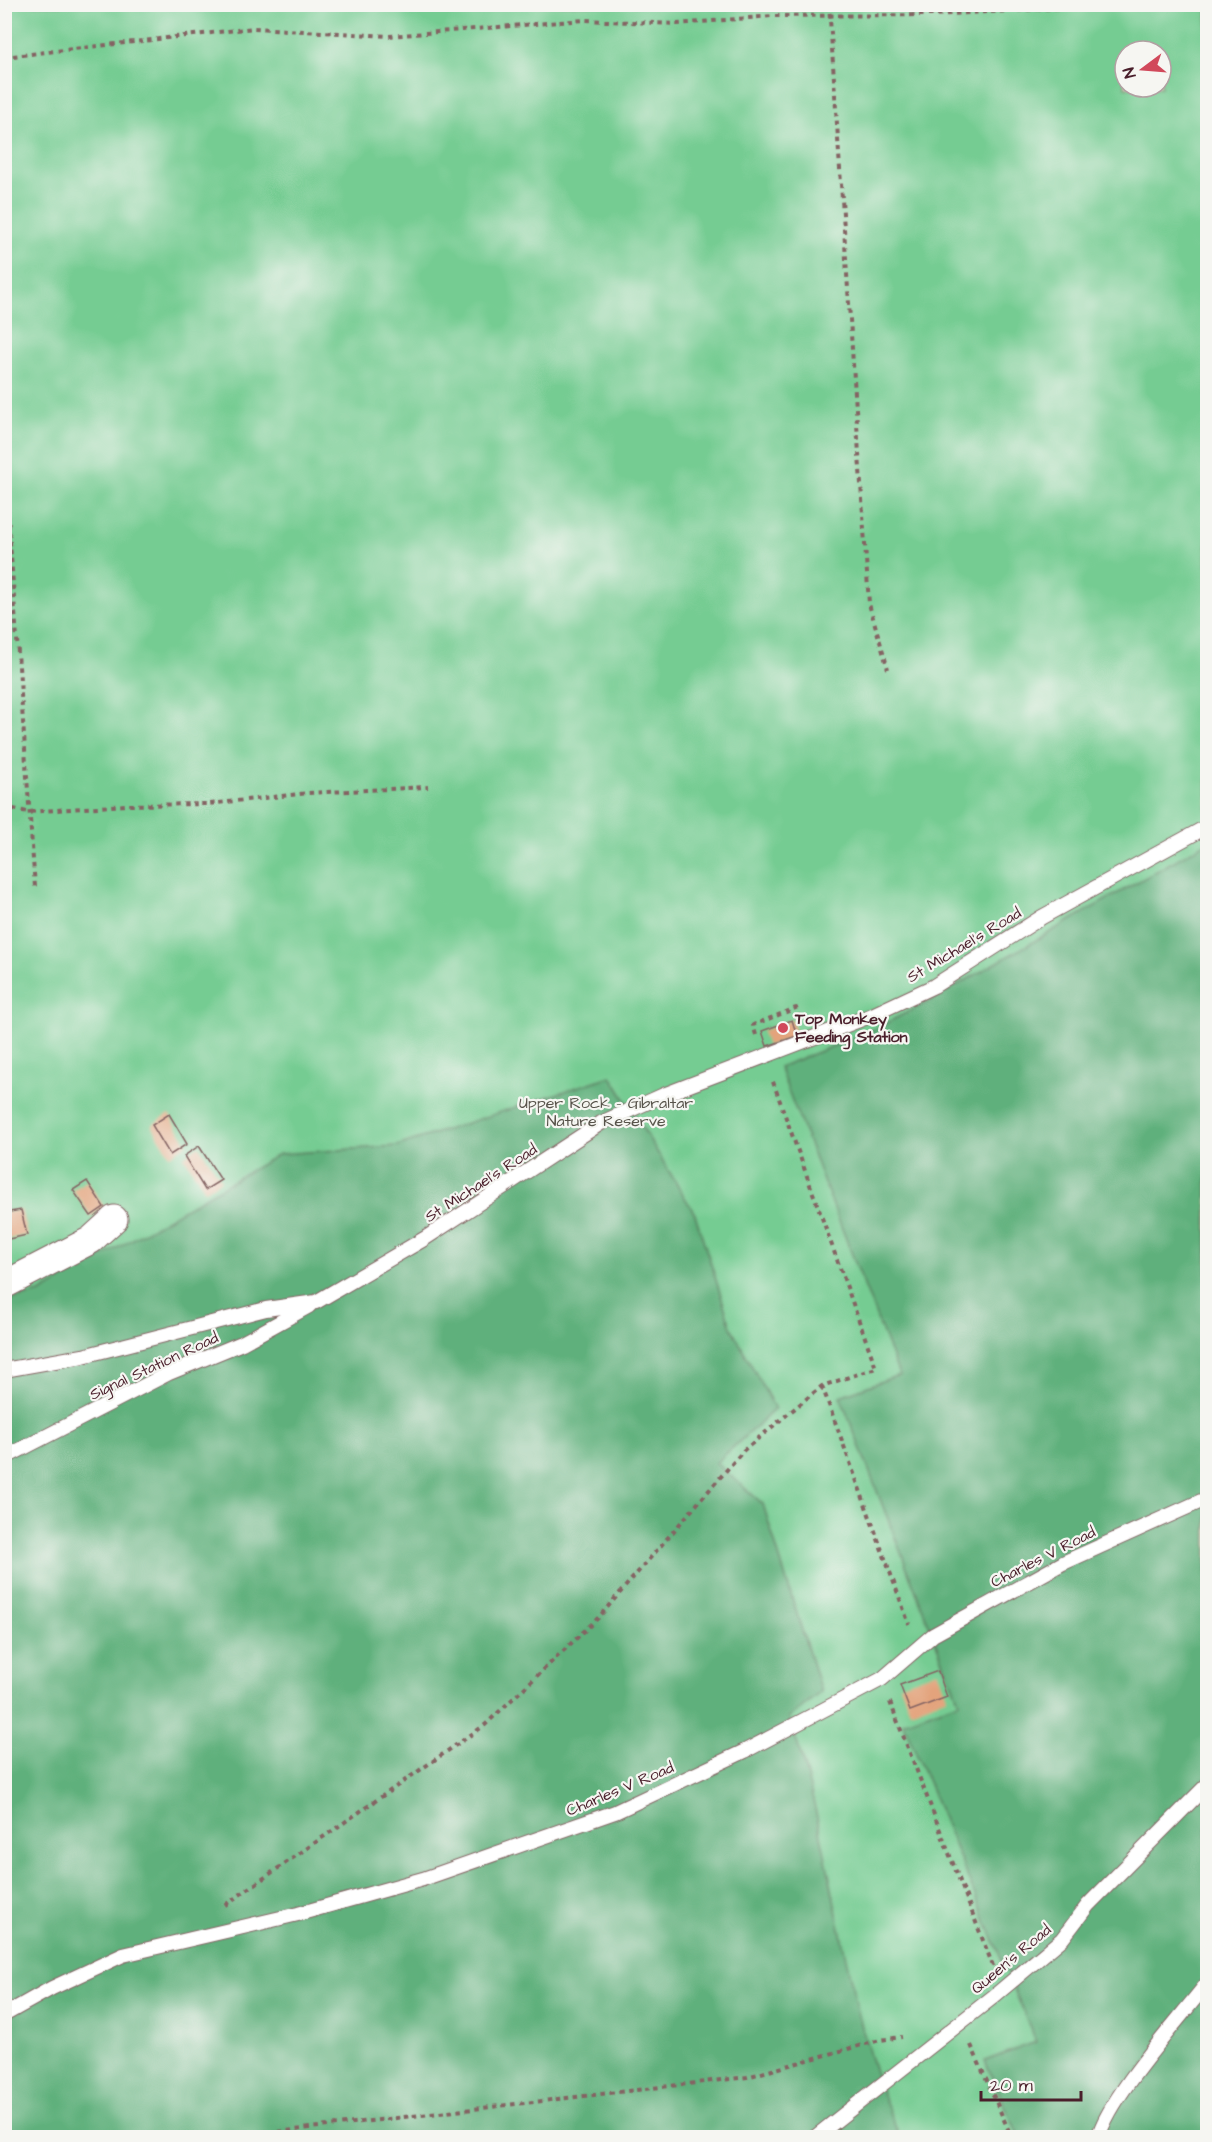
<svg xmlns="http://www.w3.org/2000/svg" width="1212" height="2142" font-family="'Architects Daughter',sans-serif">
<style>
.green{fill:#74cc92;stroke:#5f765e;stroke-width:1.5;fill-rule:evenodd}
.forest{fill:#5fb07c;stroke:#546854;stroke-width:1.5}
.building{fill:#e3a37c}
.lines{fill:none;stroke-linecap:round;stroke-linejoin:round}
.lane-casing{stroke:#846463;stroke-width:16}
.street-casing{stroke:#846463;stroke-width:29}
.path{stroke:#846463;stroke-width:4;stroke-dasharray:4.5 4.5;stroke-linecap:butt}
.lane{stroke:#fff;stroke-width:14}
.street{stroke:#fff;stroke-width:27}
.poi-dot{fill:#d1495b;stroke:#f6f6f2;stroke-width:2}
.labels{text-anchor:middle;dominant-baseline:central;stroke-width:4.5;stroke-linejoin:round;paint-order:stroke}
.street-label{font-size:16px;fill:#4a1f2b;stroke:#f6f6f2}
.poi-label{font-size:16px;font-weight:bold;fill:#4a1f2b;stroke:#f6f6f2;text-anchor:start}
.park-label{font-size:16px;fill:#57534a;stroke:#f6f6f2}
</style>
<rect width="100%" height="100%" fill="#f6f6f2"/>
<filter id="ink" filterUnits="userSpaceOnUse"><feTurbulence type="fractalNoise" baseFrequency=".0167" numOctaves="2"/><feDisplacementMap in="SourceGraphic" scale="12" xChannelSelector="R" yChannelSelector="G"/><feConvolveMatrix kernelMatrix="1 2 1 2 8 2 1 2 1" color-interpolation-filters="sRGB"/></filter>
<filter id="wash" filterUnits="userSpaceOnUse"><feTurbulence type="fractalNoise" baseFrequency=".008" numOctaves="4" result="noise"/><feDisplacementMap in="SourceGraphic" scale="24" xChannelSelector="R" yChannelSelector="G"/><feGaussianBlur stdDeviation="1.35" result="paint"/><feColorMatrix in="noise" values="0 0 0 0 0 0 0 0 0 0 0 0 0 0 0 0 0 1.4 0 .05"/><feComposite in="paint" operator="in"/></filter>
<g filter="url(#wash)">
<rect width="100%" height="100%" fill="#f0e4ca"/>
<!-- green -->
<path class="green" d="M5,5h1202v2132l-1202,1zM1125,51h36v36h-36z"/>
<!-- forest -->
<g class="forest">
<polygon points="1207,842 1207,2137 1019,2137 985,2061 1036,2042 903,1722 959,1702 840,1396 899,1375 779,1067 862,1035 928,1002"/>
<path d="M611,1076l84,138 36,113 44,82 -59,54 47,41 58,188 -32,26c48,136 51,287 111,419h-895l-1,-836 36,-8 239,-139 118,-8z"/>
</g>
<g id="blocks">
<!-- building -->
<g class="building">
<polygon points="792,1020 797,1036 767,1046 762,1031"/>
<polygon points="169,1114 187,1144 170,1155 152,1125"/>
<polygon points="199,1146 221,1180 205,1190 184,1156"/>
<polygon points="87,1181 104,1207 91,1216 73,1190"/>
<polygon points="21,1210 27,1235 4,1240 4,1213"/>
<polygon points="938,1671 947,1697 910,1711 900,1685"/>
</g>
</g>
</g>
<g filter="url(#ink)">
<use href="#blocks" fill-opacity="0" stroke="#846463" stroke-width="1.5"/>
<g class="lines">
<defs>
<g id="lane">
<polyline points="4,1370 83,1356 266,1309 316,1302 424,1239 601,1123 666,1094 870,1016 934,986 1042,917 1208,826"/>
<polyline points="4,1458 169,1373 242,1343 309,1306"/>
<polyline points="4,2015 52,1988 123,1955 298,1914 423,1879 615,1812 745,1751 882,1679 933,1635 1063,1563 1208,1498"/>
<polyline points="814,2138 993,1997 1062,1939 1088,1905 1208,1784"/>
<path d="M1098,2138c12,-43 81,-118 110,-156"/>
</g>
<polyline id="street" points="4,1285 91,1240 114,1219"/>
</defs>
<!-- lane casing -->
<use href="#lane" class="lane-casing"/>
<!-- street casing -->
<use href="#street" class="street-casing"/>
<!-- path -->
<g class="path">
<polyline points="829,4 869,604 888,669"/>
<polyline points="4,57 254,28 389,36 584,20 677,24 772,16 932,15 1139,4"/>
<polyline points="4,460 35,887"/>
<polyline points="4,807 28,812 126,805 209,804 308,793 428,787"/>
<polyline points="756,1035 753,1025 796,1008 799,1017"/>
<polyline points="822,1386 909,1624"/>
<polyline points="890,1702 993,1966"/>
<polyline points="225,1905 485,1725 598,1618 744,1450 822,1386 876,1368 772,1079"/>
<polyline points="971,2045 1012,2138"/>
<polyline points="225,2138 747,2077 880,2040 902,2037"/>
</g>
<!-- lane -->
<use href="#lane" class="lane"/>
<!-- street -->
<use href="#street" class="street"/>
</g>
</g>
<!-- markers -->
<circle class="poi-dot" cx="783" cy="1028" r="6"/>
<g class="labels">
<!-- street labels -->
<g class="street-label">
<text transform="translate(964 945) rotate(-31)">St Michael's Road</text>
<text transform="translate(481 1183) rotate(-33)">St Michael's Road</text>
<text transform="translate(154 1366) rotate(-25)">Signal Station Road</text>
<text transform="translate(1043 1557) rotate(-27)">Charles V Road</text>
<text transform="translate(620 1789) rotate(-23)">Charles V Road</text>
<text transform="translate(1011 1959) rotate(-40)">Queen's Road</text>
</g>
<!-- poi labels -->
<g class="poi-label">
<text x="795" y="1019">Top Monkey<tspan x="795" dy="18">Feeding Station</tspan></text>
</g>
<!-- park labels -->
<g class="park-label">
<text x="606" y="1103">Upper Rock - Gibraltar<tspan x="606" dy="18">Nature Reserve</tspan></text>
</g>
</g>
<!-- margin -->
<rect width="1212" height="2142" fill="none" stroke="#f6f6f2" stroke-width="24"/>
<!-- north arrow -->
<g transform="translate(1143 69) rotate(254)"><circle r="28" fill="#f6f6f2" stroke="#b1a0a2" stroke-width="1.5"/>
<path d="M0-4.5L10 22L0 15L-10 22Z" fill="#d1495b"/>
<text y="-9" font-size="16" font-weight="bold" text-anchor="middle" fill="#4a1f2b">N</text>
</g>
<!-- scale -->
<path d="M981 2091v9h100v-9" fill="none" stroke="#4a1f2b" stroke-width="3"/>
<text x="990" y="2091" font-size="18" fill="#4a1f2b" stroke="#f6f6f2" stroke-width="4.5" paint-order="stroke">20 m</text>
</svg>
